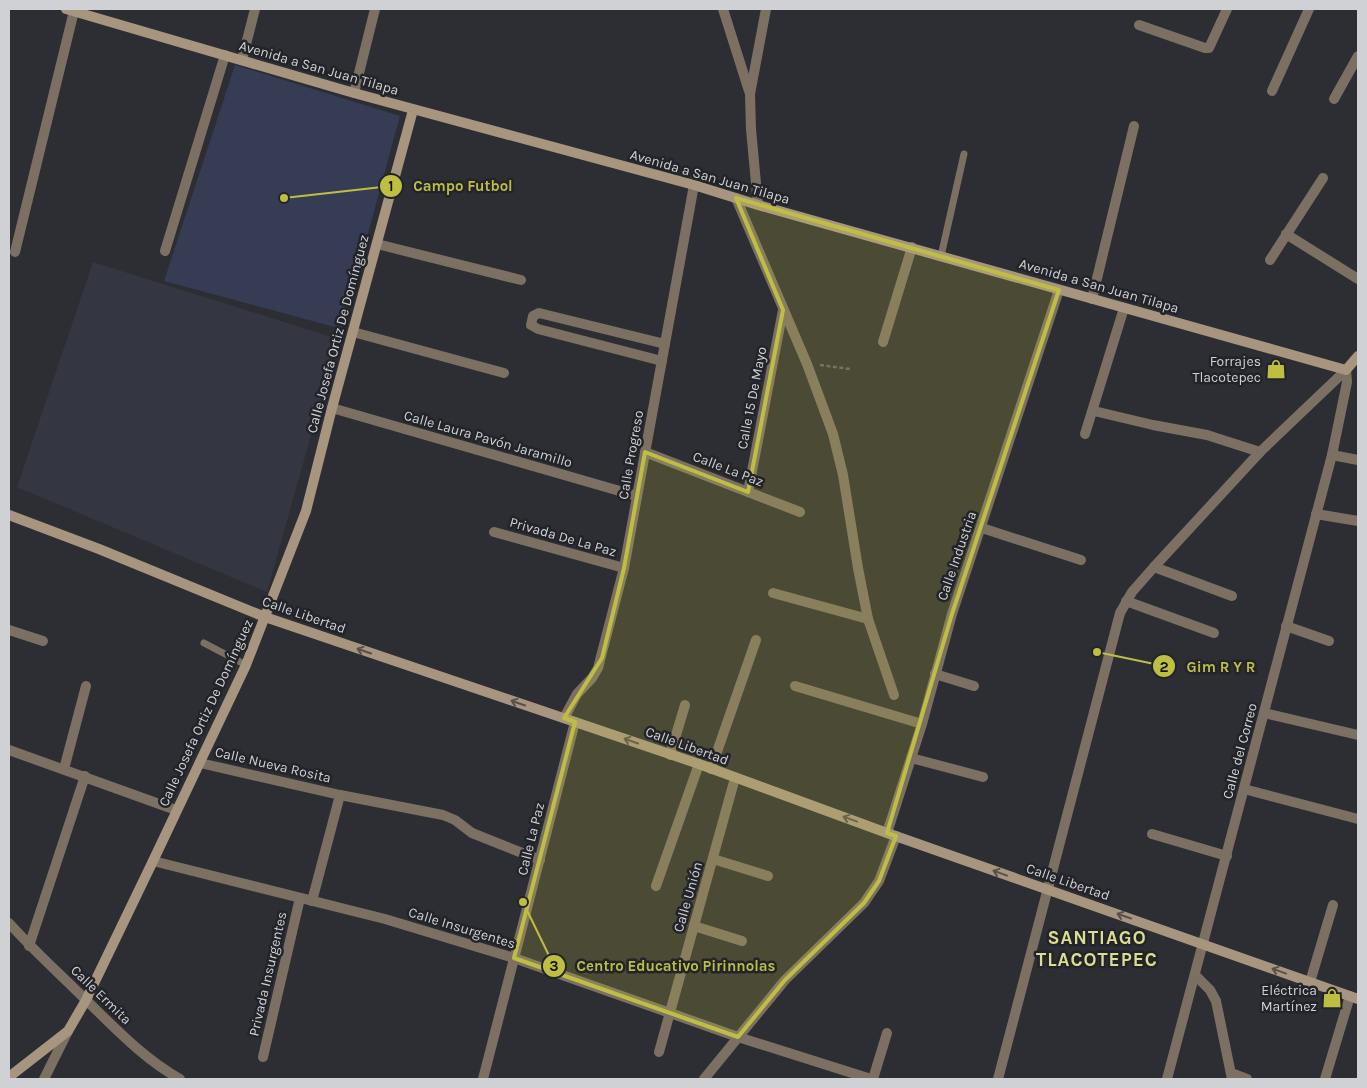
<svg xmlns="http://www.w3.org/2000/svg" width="1367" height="1088" font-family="Karla,sans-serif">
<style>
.built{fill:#343741}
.green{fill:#353c53}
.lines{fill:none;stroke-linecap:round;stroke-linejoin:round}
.path{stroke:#616267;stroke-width:2.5;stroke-dasharray:4 2.5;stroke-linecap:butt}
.lane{stroke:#7c7063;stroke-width:7}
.street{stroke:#7c7063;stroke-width:10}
.secondary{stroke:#a8957f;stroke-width:10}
.oneway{stroke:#58514b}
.marked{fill:#bebf42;fill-opacity:0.2;stroke:#bebf42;stroke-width:4;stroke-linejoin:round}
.labels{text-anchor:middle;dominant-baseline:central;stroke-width:5;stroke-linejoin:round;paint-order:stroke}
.street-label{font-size:14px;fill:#d0d1d4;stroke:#232429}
.poi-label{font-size:14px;fill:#d0d1d4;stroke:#232429;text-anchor:end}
.district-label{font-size:19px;font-weight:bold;letter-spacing:1px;fill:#dcde8f;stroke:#232429}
.leader{fill:none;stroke:#bebf42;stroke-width:2}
.callout-dot{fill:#bebf42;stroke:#232429;stroke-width:2}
.mark-label{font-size:15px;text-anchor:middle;font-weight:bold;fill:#111}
.callout-label{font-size:15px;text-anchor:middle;font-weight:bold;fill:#bebf42;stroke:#232429;stroke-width:5;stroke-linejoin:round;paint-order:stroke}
</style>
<rect width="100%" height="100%" fill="#2d2e33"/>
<!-- built -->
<polygon class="built" points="93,262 338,339 267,592 17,487"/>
<!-- green -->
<polygon class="green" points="235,65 400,116 342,329 164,281"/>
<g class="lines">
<!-- path -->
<polyline class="path" points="820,365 850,369"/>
<!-- lane -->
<g class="lane">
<polyline points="941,256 964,154"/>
<polyline points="204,643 246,665"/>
</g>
<!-- street -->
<g class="street">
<polyline points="723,9 749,91"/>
<polyline points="1139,25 1205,48 1209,48 1227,9"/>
<polyline points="242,60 255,9"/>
<polyline points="1272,91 1309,9"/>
<polyline points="354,93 375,9"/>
<polyline points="1334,99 1358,56"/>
<polyline points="736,198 807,364 833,434 843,475 858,568 868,619 894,695"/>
<polyline points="758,205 751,129 750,94 766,9"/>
<polyline points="1286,234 1358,279"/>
<polyline points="377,244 521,280"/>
<polyline points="165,251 225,55"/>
<polyline points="15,252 74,11"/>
<polyline points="1270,260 1323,178"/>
<polyline points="1092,299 1134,126"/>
<polyline points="353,332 504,373"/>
<polyline points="883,342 912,247"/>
<polyline points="662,361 538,329 531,325 533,316 539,313 665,344"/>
<polyline points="332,408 637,496"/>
<polyline points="1094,411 1153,425 1207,435 1260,452"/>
<polyline points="1085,434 1124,308"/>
<polyline points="645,452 800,512"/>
<polyline points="1332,455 1358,460"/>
<polyline points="748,492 783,310"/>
<polyline points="1316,514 1358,521"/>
<polyline points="982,528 1081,560"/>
<polyline points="494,532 624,568"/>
<polyline points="1154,567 1232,596"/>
<polyline points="773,593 868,619"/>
<polyline points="1126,601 1214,633"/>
<polyline points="1286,626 1329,641"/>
<polyline points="9,630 43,641"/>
<polyline points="935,674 974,686"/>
<polyline points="795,686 922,724"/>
<polyline points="1264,713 1358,735"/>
<polyline points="564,718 577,694 592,678 598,668 624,568 694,185"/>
<polyline points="9,750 176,810"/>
<polyline points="670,755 685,705"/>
<polyline points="911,758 983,777"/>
<polyline points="200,763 340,795 443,815 455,820 472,833 540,860"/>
<polyline points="64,769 86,686"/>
<polyline points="711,769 756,640"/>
<polyline points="1244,789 1358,819"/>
<polyline points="887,833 922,724 952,614 1059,290"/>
<polyline points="1152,834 1227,856"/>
<polyline points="713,859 768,876"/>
<polyline points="153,861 385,919 514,958 738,1037 871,1079"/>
<polyline points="656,886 699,764"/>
<polyline points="312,901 340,795"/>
<path d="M9,923c24,27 51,51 77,77 29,28 58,59 94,79"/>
<polyline points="694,926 742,941"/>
<polyline points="29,946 85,776"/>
<polyline points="1195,975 1210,990 1216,1001 1232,1079"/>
<polyline points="1310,982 1333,905"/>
<polyline points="659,1052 735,778"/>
<polyline points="263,1057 300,898"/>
<polyline points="1231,1073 1247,1079"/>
<polyline points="44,1079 68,1031"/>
<polyline points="483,1079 575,722"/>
<polyline points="704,1079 785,980 864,903 879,881 896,836"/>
<polyline points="873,1079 887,1033"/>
<polyline points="998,1079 1120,613 1132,592 1154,567 1260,452 1346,370"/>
<polyline points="1167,1079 1332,455 1345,392 1347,382 1346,370"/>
<polyline points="1325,1079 1350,996"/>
</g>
<!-- secondary -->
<g class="secondary">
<polyline points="66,9 354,93 694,185 758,205 1346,370 1358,356"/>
<polyline points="9,515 99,549 265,617 699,764 887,833 1358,999"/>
<polyline points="9,1077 68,1031 86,1000 153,861 246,665 306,511 332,408 413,110"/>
</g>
</g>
<!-- one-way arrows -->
<defs><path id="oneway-shaft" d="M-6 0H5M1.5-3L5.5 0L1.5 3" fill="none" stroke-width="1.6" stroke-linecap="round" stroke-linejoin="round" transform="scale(1.25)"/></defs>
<g class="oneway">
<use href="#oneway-shaft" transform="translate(364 651) rotate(-161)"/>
<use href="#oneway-shaft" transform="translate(518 703) rotate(-161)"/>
<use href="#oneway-shaft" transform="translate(631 741) rotate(-161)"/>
<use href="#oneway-shaft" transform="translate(850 819) rotate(-160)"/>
<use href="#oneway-shaft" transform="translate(1000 873) rotate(-160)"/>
<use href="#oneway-shaft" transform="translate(1124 916) rotate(-161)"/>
<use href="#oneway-shaft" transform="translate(1279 971) rotate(-160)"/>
</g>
<!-- marked area -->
<path class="marked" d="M736,198l323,92 -107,324 -65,219 9,3 -17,45 -15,22 -79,77 -47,57 -224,-79 61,-236 -11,-4 38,-60 22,-90 21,-116 103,40 35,-182z"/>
<!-- icons -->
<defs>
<symbol id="shop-bare" viewBox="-9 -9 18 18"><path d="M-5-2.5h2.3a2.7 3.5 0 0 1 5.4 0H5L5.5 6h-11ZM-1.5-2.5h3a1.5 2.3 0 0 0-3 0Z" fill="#bebf42" stroke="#232429" stroke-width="2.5" paint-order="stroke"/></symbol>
</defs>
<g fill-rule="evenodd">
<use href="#shop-bare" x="1262" y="355" width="28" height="28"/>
<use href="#shop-bare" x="1318" y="984" width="28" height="28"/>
</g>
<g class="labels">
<!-- street labels -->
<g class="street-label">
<text transform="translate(319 68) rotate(16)">Avenida a San Juan Tilapa</text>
<text transform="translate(710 177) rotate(16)">Avenida a San Juan Tilapa</text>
<text transform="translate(1099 286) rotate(16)">Avenida a San Juan Tilapa</text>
<text transform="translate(338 334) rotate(-75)">Calle Josefa Ortiz De Domínguez</text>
<text transform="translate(752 398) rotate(-79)">Calle 15 De Mayo</text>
<text transform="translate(488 439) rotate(16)">Calle Laura Pavón Jaramillo</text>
<text transform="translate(631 455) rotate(-80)">Calle Progreso</text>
<text transform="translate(728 469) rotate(21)">Calle La Paz</text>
<text transform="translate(563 537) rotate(16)">Privada De La Paz</text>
<text transform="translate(957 556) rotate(-71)">Calle Industria</text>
<text transform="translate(304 615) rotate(19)">Calle Libertad</text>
<text transform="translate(206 713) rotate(-65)">Calle Josefa Ortiz De Domínguez</text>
<text transform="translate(687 746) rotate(20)">Calle Libertad</text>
<text transform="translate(1240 751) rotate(-75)">Calle del Correo</text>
<text transform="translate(273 765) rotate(13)">Calle Nueva Rosita</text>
<text transform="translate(531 839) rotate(-76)">Calle La Paz</text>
<text transform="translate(1068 882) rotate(19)">Calle Libertad</text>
<text transform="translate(688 897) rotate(-74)">Calle Unión</text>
<text transform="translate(462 928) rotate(17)">Calle Insurgentes</text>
<text transform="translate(268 974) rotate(-77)">Privada Insurgentes</text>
<text transform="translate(101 995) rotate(44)">Calle Ermita</text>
</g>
<!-- poi labels -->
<g class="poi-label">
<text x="1261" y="361">Forrajes<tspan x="1261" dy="16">Tlacotepec</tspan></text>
<text x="1317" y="990">Eléctrica<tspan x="1317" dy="16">Martínez</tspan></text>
</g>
<!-- district labels -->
<g class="district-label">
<text x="1097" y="938">SANTIAGO<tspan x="1097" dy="22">TLACOTEPEC</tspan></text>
</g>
</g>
<!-- callouts -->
<path class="leader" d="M284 198L391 186M1097 652L1164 666M523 902L554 966"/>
<g class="callout-dot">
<circle cx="284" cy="198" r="5"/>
<circle cx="1097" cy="652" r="5"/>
<circle cx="523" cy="902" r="5"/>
<circle cx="391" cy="186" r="12"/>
<circle cx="1164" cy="666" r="12"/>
<circle cx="554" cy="966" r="12"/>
</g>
<g class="mark-label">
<text x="391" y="191">1</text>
<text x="1164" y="672">2</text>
<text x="554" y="971">3</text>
</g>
<g class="callout-label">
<text x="463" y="191">Campo Futbol</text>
<text x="1221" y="672">Gim R Y R</text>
<text x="676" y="971">Centro Educativo Pirinnolas</text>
</g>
<!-- border -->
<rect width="1367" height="1088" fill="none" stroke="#d0d1d4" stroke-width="20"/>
</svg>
